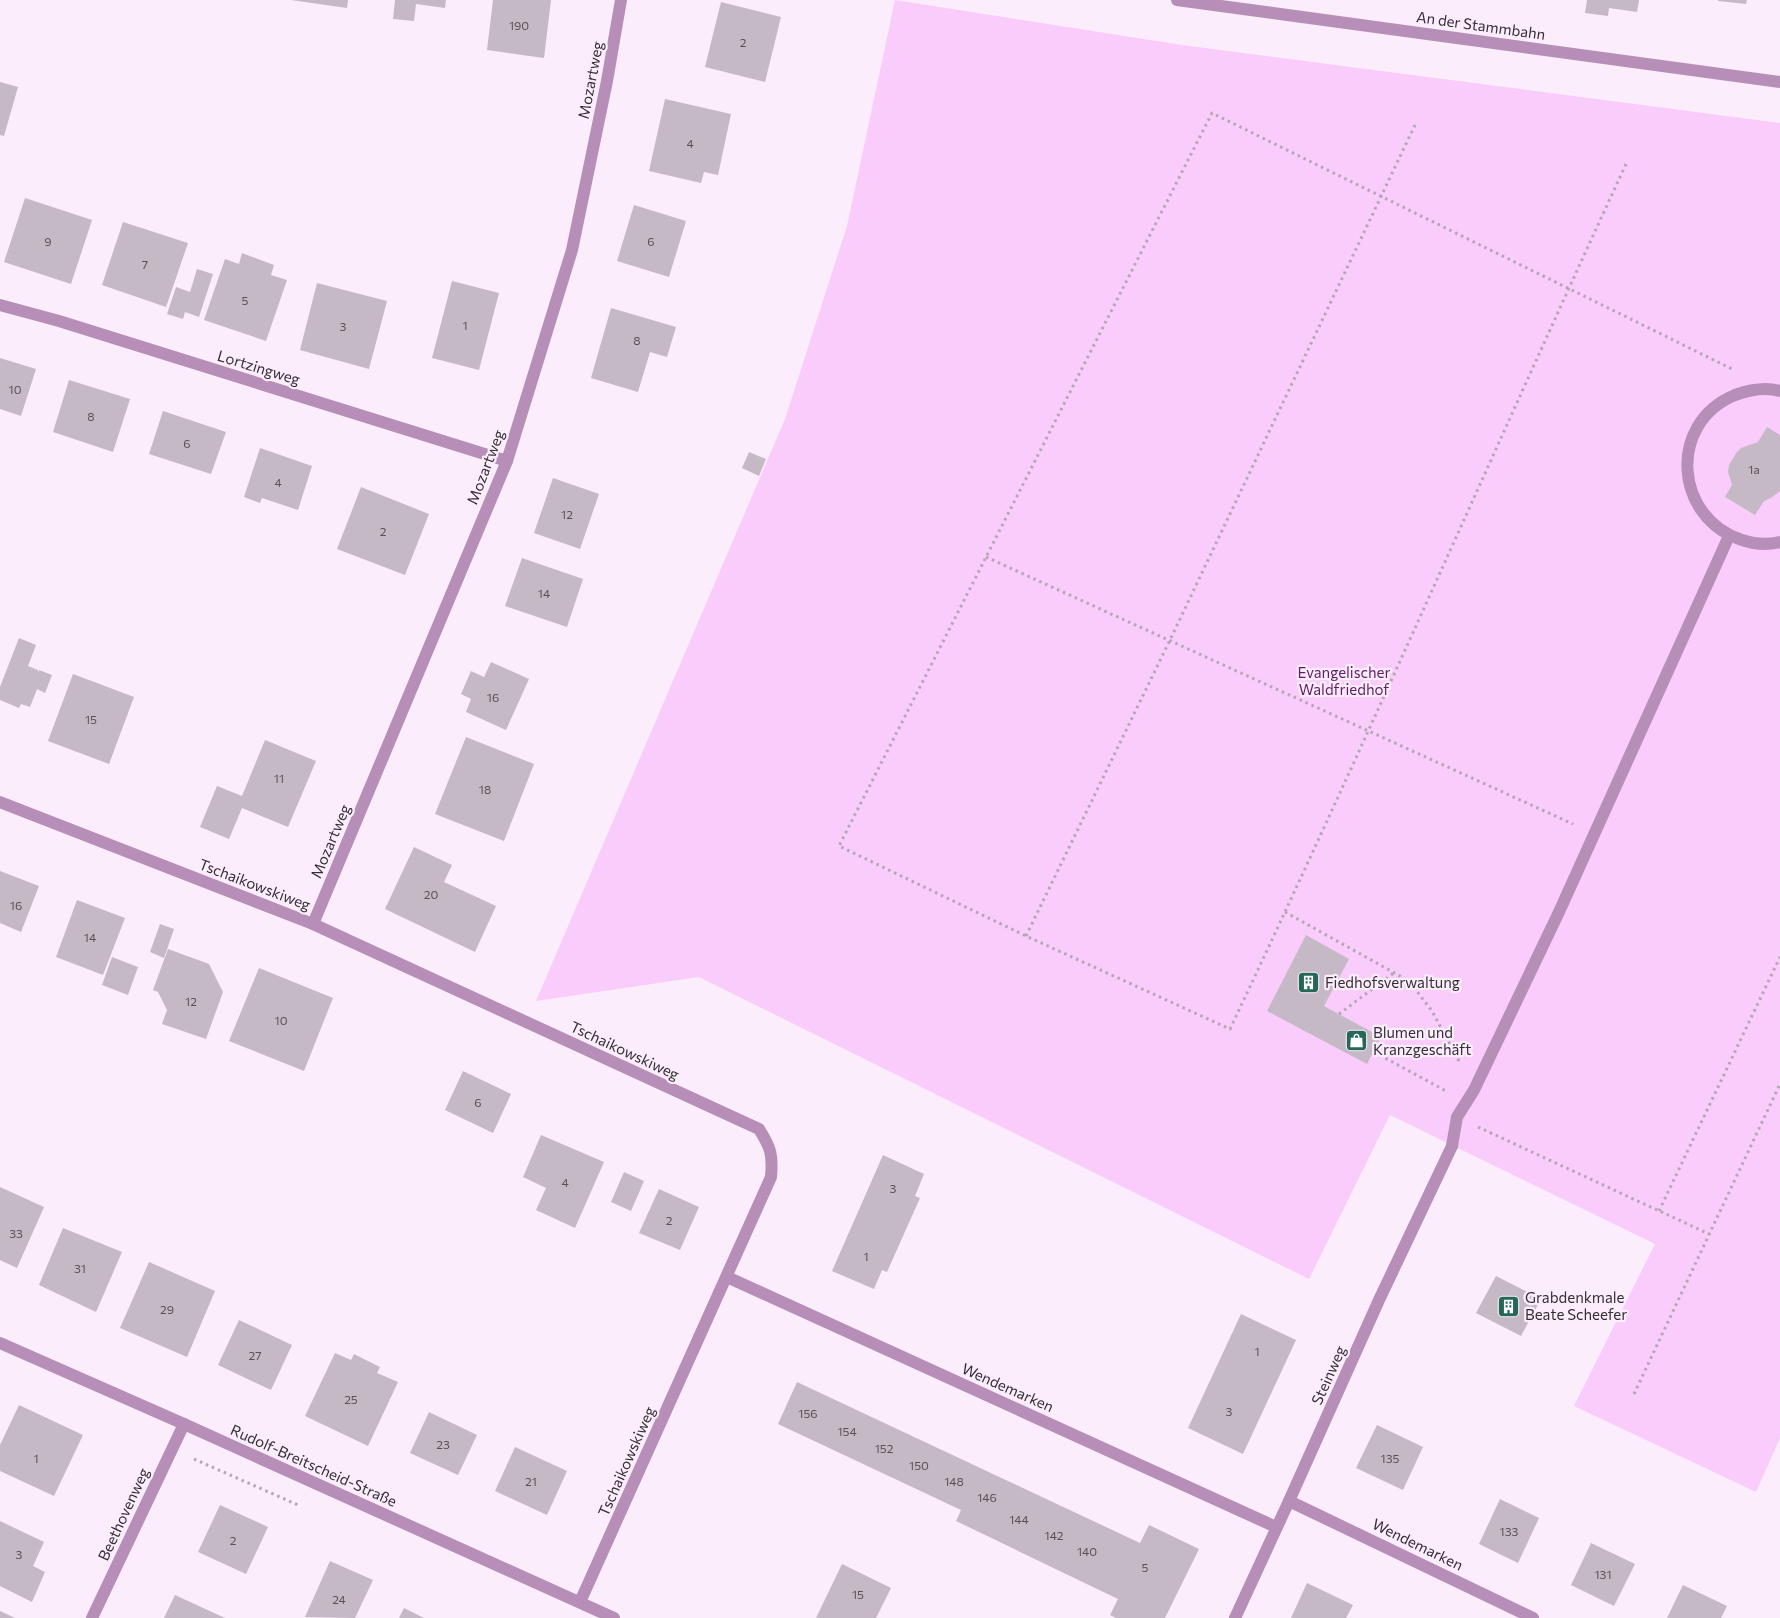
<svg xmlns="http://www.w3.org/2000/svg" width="1780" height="1618" font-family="Commissioner,sans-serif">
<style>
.green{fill:#f9ccfb}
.building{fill:#c6b9c6}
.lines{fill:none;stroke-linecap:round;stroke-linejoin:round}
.path{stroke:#b2a7b2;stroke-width:3;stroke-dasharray:2.5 4;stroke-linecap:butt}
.lane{stroke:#b78eb8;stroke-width:12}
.street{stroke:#b78eb8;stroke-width:12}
.labels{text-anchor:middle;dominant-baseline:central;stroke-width:4.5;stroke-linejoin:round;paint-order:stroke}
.number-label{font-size:12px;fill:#585258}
.street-label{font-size:15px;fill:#342f34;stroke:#fbedfb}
.park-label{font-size:15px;fill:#621c67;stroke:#fbedfb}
.poi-label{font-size:15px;fill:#342f34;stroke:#fbedfb;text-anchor:start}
</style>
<rect width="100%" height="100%" fill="#fbedfb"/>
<!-- green -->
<polygon class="green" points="895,0 1182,45 1780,123 1780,1438 1756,1492 1574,1406 1655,1244 1390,1115 1309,1279 699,977 536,1001 785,419 847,226"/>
<!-- building -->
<g class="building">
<polygon points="291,0 348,0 347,8"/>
<polygon points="395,0 446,0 445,8 416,4 414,21 393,19"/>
<polygon points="493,0 551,0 544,58 487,50"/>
<polygon points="1587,0 1639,0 1637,12 1609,8 1608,16 1585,13"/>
<polygon points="1718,0 1747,0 1746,4 1718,1"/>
<polygon points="721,2 781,17 765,82 705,67"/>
<polygon points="0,82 18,87 4,136 0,135"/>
<polygon points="665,99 731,114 718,175 704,172 701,183 649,171"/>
<polygon points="25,198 92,220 71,284 4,262"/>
<polygon points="634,205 686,221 669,277 617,261"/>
<polygon points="123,222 188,243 166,307 102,285"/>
<polygon points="242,253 274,265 271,275 287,280 266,341 204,320 225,259 239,264"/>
<polygon points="197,269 213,274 199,317 185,312 183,319 167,314 176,287 190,292"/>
<polygon points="452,281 499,293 479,370 432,358"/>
<polygon points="317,283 387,301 369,369 300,350"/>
<polygon points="611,308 676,327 667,357 650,352 638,392 591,378"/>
<polygon points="0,358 36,369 21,416 0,409"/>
<polygon points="69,380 130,399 113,452 53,432"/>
<polygon points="163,411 226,432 211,474 149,454"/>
<polygon points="1767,427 1780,435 1780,491 1771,498 1764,501 1755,515 1725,497 1732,485 1728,472 1729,465 1737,452 1741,448 1758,442"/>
<polygon points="260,448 312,466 298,510 262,498 260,503 244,497"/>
<polygon points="749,452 766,459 759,476 742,468"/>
<polygon points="553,478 599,494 580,549 534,533"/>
<polygon points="361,487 429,514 405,575 337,549"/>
<polygon points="522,558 583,579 567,627 505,606"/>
<polygon points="19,638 36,645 28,666 38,670 38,673 39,670 52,675 45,693 37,689 30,707 21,704 19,708 0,700 0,687"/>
<polygon points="491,662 529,679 506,730 466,712 471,699 461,694 471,671 484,677"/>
<polygon points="73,674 134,697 109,764 48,741"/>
<polygon points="466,737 534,764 504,841 435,814"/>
<polygon points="265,740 316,761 288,827 242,808 229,839 200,827 217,786 242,796"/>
<polygon points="414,847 452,865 444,882 496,906 475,952 385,909"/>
<polygon points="0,871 39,886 21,932 0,923"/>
<polygon points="77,900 125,918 103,975 56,957"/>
<polygon points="160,924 174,929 164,958 150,952"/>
<polygon points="1306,935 1349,959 1324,1006 1381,1037 1367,1064 1267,1011"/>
<polygon points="168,949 209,964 223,992 206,1039 162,1024 167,1010 158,992 153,990"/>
<polygon points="112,957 138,967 128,995 102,985"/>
<polygon points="259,968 333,998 304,1071 229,1041"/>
<polygon points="463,1071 511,1094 493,1133 445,1110"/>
<polygon points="541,1135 604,1162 575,1228 536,1210 546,1188 523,1177"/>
<polygon points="883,1155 924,1174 915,1196 920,1198 887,1272 882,1270 874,1289 832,1271"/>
<polygon points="624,1172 644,1181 631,1211 611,1202"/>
<polygon points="0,1187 44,1207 17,1268 0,1260"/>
<polygon points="659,1189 699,1207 680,1250 639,1233"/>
<polygon points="63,1228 122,1252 96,1312 39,1285"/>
<polygon points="149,1262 215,1291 187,1357 120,1328"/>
<polygon points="1496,1276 1541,1299 1521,1336 1476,1313"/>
<polygon points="1241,1314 1296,1340 1243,1454 1188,1428"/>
<polygon points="239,1320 292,1345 271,1390 218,1365"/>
<polygon points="335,1353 351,1360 354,1354 380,1367 377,1373 398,1382 368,1446 305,1416"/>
<polygon points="797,1382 1140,1543 1149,1525 1199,1549 1165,1618 1116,1618 1110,1615 1118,1599 956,1521 961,1510 778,1424"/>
<polygon points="19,1405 83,1435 54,1496 0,1471 0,1445"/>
<polygon points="429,1412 477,1435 458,1475 410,1453"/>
<polygon points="1377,1425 1423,1447 1403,1490 1356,1468"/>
<polygon points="515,1447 567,1471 547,1515 495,1491"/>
<polygon points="1500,1499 1539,1518 1518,1563 1479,1544"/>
<polygon points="220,1505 268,1527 246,1574 198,1552"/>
<polygon points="0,1521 44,1542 33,1566 45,1572 32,1602 0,1586"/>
<polygon points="1591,1543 1635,1564 1614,1606 1571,1585"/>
<polygon points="330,1561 373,1580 355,1618 305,1617"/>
<polygon points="842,1564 891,1588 876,1618 816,1618"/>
<polygon points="1307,1583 1353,1605 1346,1618 1291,1618"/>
<polygon points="1683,1585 1727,1606 1721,1618 1667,1618"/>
<polygon points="175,1595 225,1618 164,1618"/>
<polygon points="404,1608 424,1618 399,1618"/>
<polygon points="0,1611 15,1618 0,1618"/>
</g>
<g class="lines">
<!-- path -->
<g class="path">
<path d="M1626,164c-133,288 -260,578 -396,865l-204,-93 -187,-90 373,-733c174,86 348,171 522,257"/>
<polyline points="986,557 1573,824"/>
<polyline points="1285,912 1409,981 1432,1011 1460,1063"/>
<polyline points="1026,936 1170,640 1415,125"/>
<polyline points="1339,1014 1395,972"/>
<polyline points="1374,1052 1446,1091"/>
<polyline points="1478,1127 1709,1234"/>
<polyline points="1659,1211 1780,957"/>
<polyline points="1634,1394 1780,1084"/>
<polyline points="194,1459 298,1505"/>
</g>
<!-- lane -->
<g class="lane">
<path d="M1780,391c-14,-4 -31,-1 -45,4 -68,28 -61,123 7,145 12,4 26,5 38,2"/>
<polyline points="1452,1146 1457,1117 1474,1090 1559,912 1729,536"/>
</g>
<!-- street -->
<g class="street">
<polyline points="1177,0 1780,82"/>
<polyline points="0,305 59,321 507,461"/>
<path d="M0,802l313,122 446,205c12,19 14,26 12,48l-191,425"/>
<polyline points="313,924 507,461 572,250 607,81 621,0"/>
<polyline points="727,1277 1276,1527"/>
<polyline points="0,1343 184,1424 614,1618"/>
<polyline points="1289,1501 1533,1618"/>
<polyline points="92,1618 184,1424"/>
<polyline points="1235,1618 1289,1501 1379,1300 1452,1146"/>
</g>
</g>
<!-- icons -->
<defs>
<symbol id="building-square" viewBox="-11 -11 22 22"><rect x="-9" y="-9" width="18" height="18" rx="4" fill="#256858" stroke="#fbedfb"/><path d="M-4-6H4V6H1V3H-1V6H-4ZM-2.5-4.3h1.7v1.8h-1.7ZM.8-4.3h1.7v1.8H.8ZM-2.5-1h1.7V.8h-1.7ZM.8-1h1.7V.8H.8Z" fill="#fff"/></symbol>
<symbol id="shop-square" viewBox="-11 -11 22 22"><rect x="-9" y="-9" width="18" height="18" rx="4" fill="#256858" stroke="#fbedfb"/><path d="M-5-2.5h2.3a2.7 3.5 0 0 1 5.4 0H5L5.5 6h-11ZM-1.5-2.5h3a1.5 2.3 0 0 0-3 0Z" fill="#fff"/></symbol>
</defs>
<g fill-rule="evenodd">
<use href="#building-square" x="1296" y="970" width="25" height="25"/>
<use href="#shop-square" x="1344" y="1028" width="25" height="25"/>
<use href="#building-square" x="1496" y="1294" width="25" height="25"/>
</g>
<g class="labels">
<!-- number labels -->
<g class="number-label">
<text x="519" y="25">190</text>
<text x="743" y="42">2</text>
<text x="690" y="143">4</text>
<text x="48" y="241">9</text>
<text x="651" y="241">6</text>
<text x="145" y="264">7</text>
<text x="245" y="300">5</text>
<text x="465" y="325">1</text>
<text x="343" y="326">3</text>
<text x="637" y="340">8</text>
<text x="15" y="389">10</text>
<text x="91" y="416">8</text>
<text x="187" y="443">6</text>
<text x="1754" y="469">1a</text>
<text x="278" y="482">4</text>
<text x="567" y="514">12</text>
<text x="383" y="531">2</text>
<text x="544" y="593">14</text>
<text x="493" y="697">16</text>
<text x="91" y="719">15</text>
<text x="279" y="778">11</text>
<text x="485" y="789">18</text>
<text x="431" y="894">20</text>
<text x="16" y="905">16</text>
<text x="90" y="937">14</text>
<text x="191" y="1001">12</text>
<text x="281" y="1020">10</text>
<text x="478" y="1102">6</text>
<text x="565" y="1182">4</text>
<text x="893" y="1188">3</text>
<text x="669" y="1220">2</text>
<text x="16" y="1233">33</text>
<text x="866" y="1256">1</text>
<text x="80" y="1268">31</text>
<text x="167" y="1309">29</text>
<text x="1257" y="1351">1</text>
<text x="255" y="1355">27</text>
<text x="351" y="1399">25</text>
<text x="1229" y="1411">3</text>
<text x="808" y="1413">156</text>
<text x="847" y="1431">154</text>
<text x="443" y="1444">23</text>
<text x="884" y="1448">152</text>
<text x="36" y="1458">1</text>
<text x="1390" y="1458">135</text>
<text x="919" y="1465">150</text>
<text x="531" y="1481">21</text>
<text x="954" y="1481">148</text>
<text x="987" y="1497">146</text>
<text x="1019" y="1519">144</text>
<text x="1509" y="1531">133</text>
<text x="1054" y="1535">142</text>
<text x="233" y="1540">2</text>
<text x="1087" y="1551">140</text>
<text x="19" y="1554">3</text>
<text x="1145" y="1567">5</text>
<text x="1603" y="1574">131</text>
<text x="858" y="1594">15</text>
<text x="339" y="1599">24</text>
</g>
<!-- street labels -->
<g class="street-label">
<text transform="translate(1481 25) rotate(8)">An der Stammbahn</text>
<text transform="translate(590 80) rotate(-79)">Mozartweg</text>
<text transform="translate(259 367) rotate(17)">Lortzingweg</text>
<text transform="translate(485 467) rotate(-69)">Mozartweg</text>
<text transform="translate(330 841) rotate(-67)">Mozartweg</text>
<text transform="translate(255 884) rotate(21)">Tschaikowskiweg</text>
<text transform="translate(625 1050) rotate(25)">Tschaikowskiweg</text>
<text transform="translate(1328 1375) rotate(-66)">Steinweg</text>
<text transform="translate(1008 1387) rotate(24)">Wendemarken</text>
<text transform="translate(626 1461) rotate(-66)">Tschaikowskiweg</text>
<text transform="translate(314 1465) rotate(24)">Rudolf-Breitscheid-Straße</text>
<text transform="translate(123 1514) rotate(-65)">Beethovenweg</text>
<text transform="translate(1418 1544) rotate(26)">Wendemarken</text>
</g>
<!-- park labels -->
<g class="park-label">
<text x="1344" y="672">Evangelischer<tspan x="1344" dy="17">Waldfriedhof</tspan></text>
</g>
<!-- poi labels -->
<g class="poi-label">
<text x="1325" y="982">Fiedhofsverwaltung</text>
<text x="1373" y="1032">Blumen und<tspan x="1373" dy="17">Kranzgeschäft</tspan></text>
<text x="1525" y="1297">Grabdenkmale<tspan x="1525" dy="17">Beate Scheefer</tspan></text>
</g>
</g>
</svg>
